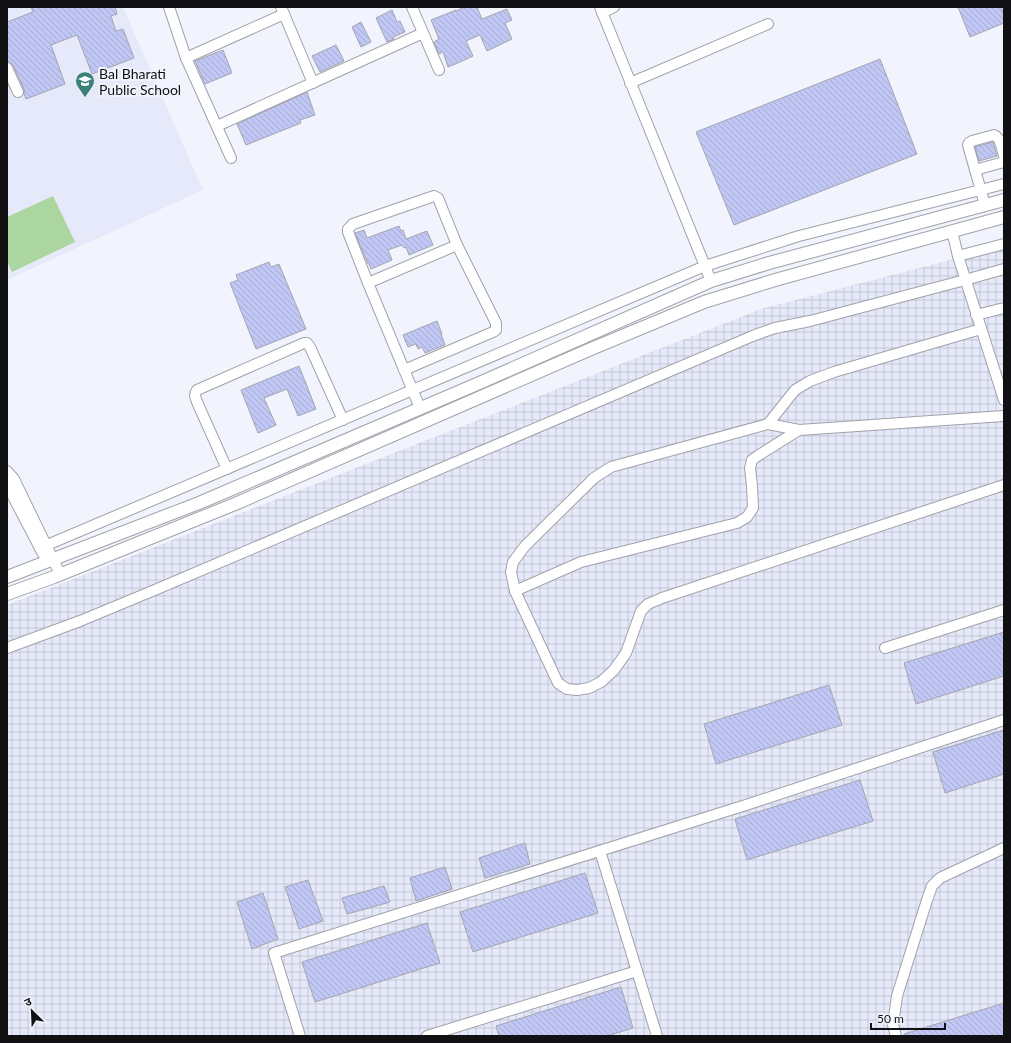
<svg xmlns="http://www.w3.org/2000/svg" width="1011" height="1043" font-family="Lato,'Noto Sans Devanagari',sans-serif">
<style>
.industrial{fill:url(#industrial-grid)}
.built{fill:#e6e9f9}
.pitch{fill:#acd6a0}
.building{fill:url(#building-back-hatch);stroke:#a4a5ae}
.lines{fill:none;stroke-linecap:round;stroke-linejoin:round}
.minor-casing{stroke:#a0a2aa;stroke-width:12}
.major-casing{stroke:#a0a2aa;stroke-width:14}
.minor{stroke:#fff;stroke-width:10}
.major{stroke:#fff;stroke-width:12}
.labels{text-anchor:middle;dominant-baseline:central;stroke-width:4;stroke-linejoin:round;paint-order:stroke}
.poi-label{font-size:14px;fill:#111114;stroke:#f2f4fd;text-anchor:start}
</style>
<defs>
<pattern id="industrial-grid" width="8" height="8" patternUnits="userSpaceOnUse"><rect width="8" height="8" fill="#e6e9f9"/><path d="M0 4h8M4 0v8" fill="none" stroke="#c4c7d5"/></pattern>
<pattern id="building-back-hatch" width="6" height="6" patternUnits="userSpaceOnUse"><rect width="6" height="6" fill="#c1c7f4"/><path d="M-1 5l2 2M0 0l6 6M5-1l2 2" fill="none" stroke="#a5aad0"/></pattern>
</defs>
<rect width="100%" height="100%" fill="#f2f4fd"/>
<!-- industrial -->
<polygon class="industrial" points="1004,246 1004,1036 7,1036 7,605 761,309"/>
<!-- built -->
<polygon class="built" points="7,7 123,7 203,190 7,280"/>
<!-- pitch -->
<polygon class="pitch" points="53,196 75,242 12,272 7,261 7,217"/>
<!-- building -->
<g class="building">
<polygon points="31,7 115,7 117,14 111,16 116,31 123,29 134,58 92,74 77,35 51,45 65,84 26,99 24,94 24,89 13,65 7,60 7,22 33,12"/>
<polygon points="465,7 477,7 482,19 507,9 512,20 505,23 512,39 487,51 480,35 466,41 473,56 460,62 448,67 443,52 439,54 434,42 439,39 431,20 456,10 456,11"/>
<polygon points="958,7 1001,7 1004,15 1004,23 970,37"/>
<polygon points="392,10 397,22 400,21 405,32 393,37 394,39 387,42 376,18"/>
<polygon points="361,22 371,42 361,47 352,27"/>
<polygon points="336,45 344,61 320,72 312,56"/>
<polygon points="223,50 232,73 205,84 195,61"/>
<polygon points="880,59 917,154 734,225 696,132"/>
<polygon points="307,92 315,115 300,120 301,123 246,145 237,124"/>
<polygon points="993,142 997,156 979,161 975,147"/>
<polygon points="399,226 401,231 403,230 406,239 427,231 433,245 409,255 406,247 404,248 402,245 388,250 392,260 371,269 369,264 368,264 355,233 364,230 367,238"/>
<polygon points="269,262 271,267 279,264 306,329 256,349 230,283 238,280 236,275"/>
<polygon points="437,321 442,334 441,334 445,345 425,353 422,347 418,349 416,344 408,347 403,335"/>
<polygon points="299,366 316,409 298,416 287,389 264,398 276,425 258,433 241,390"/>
<polygon points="1004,632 1004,676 916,704 904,663"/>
<polygon points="829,685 842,725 716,764 704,724"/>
<polygon points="1004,730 1004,774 945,793 933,752"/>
<polygon points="860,780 873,821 747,860 735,819"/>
<polygon points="525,843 530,864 485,878 479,858"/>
<polygon points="445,867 452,889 416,901 410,878"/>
<polygon points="585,873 598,913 473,952 460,912"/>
<polygon points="308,880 323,921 299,929 285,887"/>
<polygon points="384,886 390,902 347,914 342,898"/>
<polygon points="263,893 278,939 252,949 237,902"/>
<polygon points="427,923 440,963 315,1002 302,962"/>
<polygon points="621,987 633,1028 607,1036 499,1036 496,1026"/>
<polygon points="1004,1003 1004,1036 905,1036 904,1034"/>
</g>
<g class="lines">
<defs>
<g id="minor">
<polyline points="169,7 186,58 231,158"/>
<polyline points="281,7 313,83"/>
<polyline points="412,7 439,70"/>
<polyline points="600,7 711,281"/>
<polyline points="602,13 614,7"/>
<polyline points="186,58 284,14"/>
<polyline points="7,68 18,92"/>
<polyline points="630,83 768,24"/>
<polyline points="217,126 423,33"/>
<polyline points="975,170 1004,162"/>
<path d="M985,205l-17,-60 1,-2 3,-2 22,-6c7,3 8,14 10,21"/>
<polyline points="952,231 958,256 1004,244"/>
<polyline points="958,256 1004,400"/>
<polyline points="368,283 457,245"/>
<polyline points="976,315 1004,308"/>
<polyline points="404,370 493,332 496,330 496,323 457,245 438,198 434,196 353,224 348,229 348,232 368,283 420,408"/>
<polyline points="1004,416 799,430 768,424 611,467 594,478 525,546 513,562 511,572 515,591 558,683 567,689 577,690 589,688 601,682 614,670 626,653 641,611 648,604 662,598 1004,485"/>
<polyline points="768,424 795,390 810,381 834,372 981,329"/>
<path d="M227,469l-30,-67c-2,-5 -3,-8 0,-12l107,-47h3l3,4 33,73"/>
<polyline points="7,471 14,479 60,574"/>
<polyline points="7,485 43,554"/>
<polyline points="40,548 705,266 799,236 1004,184"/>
<polyline points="515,591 581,562 737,523 747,517 753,508 752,486 750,468 752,460 759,455 799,430"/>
<polyline points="7,648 80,621 150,592 755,335 775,328 810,321 965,280 1004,269"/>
<polyline points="885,648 1004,610"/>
<polyline points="600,851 657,1036"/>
<polyline points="300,1036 274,953 746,805 1004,720"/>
<polyline points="427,1036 637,971"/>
<polyline points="896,1036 893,1025 897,996 927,900 932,886 940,878 1004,848"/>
</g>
<g id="major">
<polyline points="7,577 199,503 477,384 711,281 769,263 1004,200"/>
<polyline points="7,594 54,577 235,504 591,349 704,302 775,280 1004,217"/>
</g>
</defs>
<!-- minor casing -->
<use href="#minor" class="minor-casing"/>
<!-- major casing -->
<use href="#major" class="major-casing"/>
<!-- minor -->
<use href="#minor" class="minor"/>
<!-- major -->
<use href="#major" class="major"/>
</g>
<!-- icons -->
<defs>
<symbol id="school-pin" viewBox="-11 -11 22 30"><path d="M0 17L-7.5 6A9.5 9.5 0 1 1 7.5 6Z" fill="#3a817c" stroke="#f2f4fd"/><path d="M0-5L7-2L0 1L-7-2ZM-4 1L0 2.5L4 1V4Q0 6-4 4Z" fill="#fff"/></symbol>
</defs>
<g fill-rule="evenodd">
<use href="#school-pin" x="74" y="70" width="22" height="30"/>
</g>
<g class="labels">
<!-- poi labels -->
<g class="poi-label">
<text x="99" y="73">Bal Bharati<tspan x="99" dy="16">Public School</tspan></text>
</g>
</g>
<!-- border -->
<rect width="1011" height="1043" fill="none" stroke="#111114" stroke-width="16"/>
<!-- north arrow -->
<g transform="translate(32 1011) rotate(336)" stroke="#f2f4fd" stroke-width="3" paint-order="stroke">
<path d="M0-3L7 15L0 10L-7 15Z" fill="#111114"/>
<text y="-6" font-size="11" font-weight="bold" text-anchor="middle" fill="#111114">उ</text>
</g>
<!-- scale -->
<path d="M871 1023v6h74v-6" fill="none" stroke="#111114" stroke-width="2"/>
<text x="877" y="1023" font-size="12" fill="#111114" stroke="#f2f4fd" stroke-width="3" paint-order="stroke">50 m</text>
</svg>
